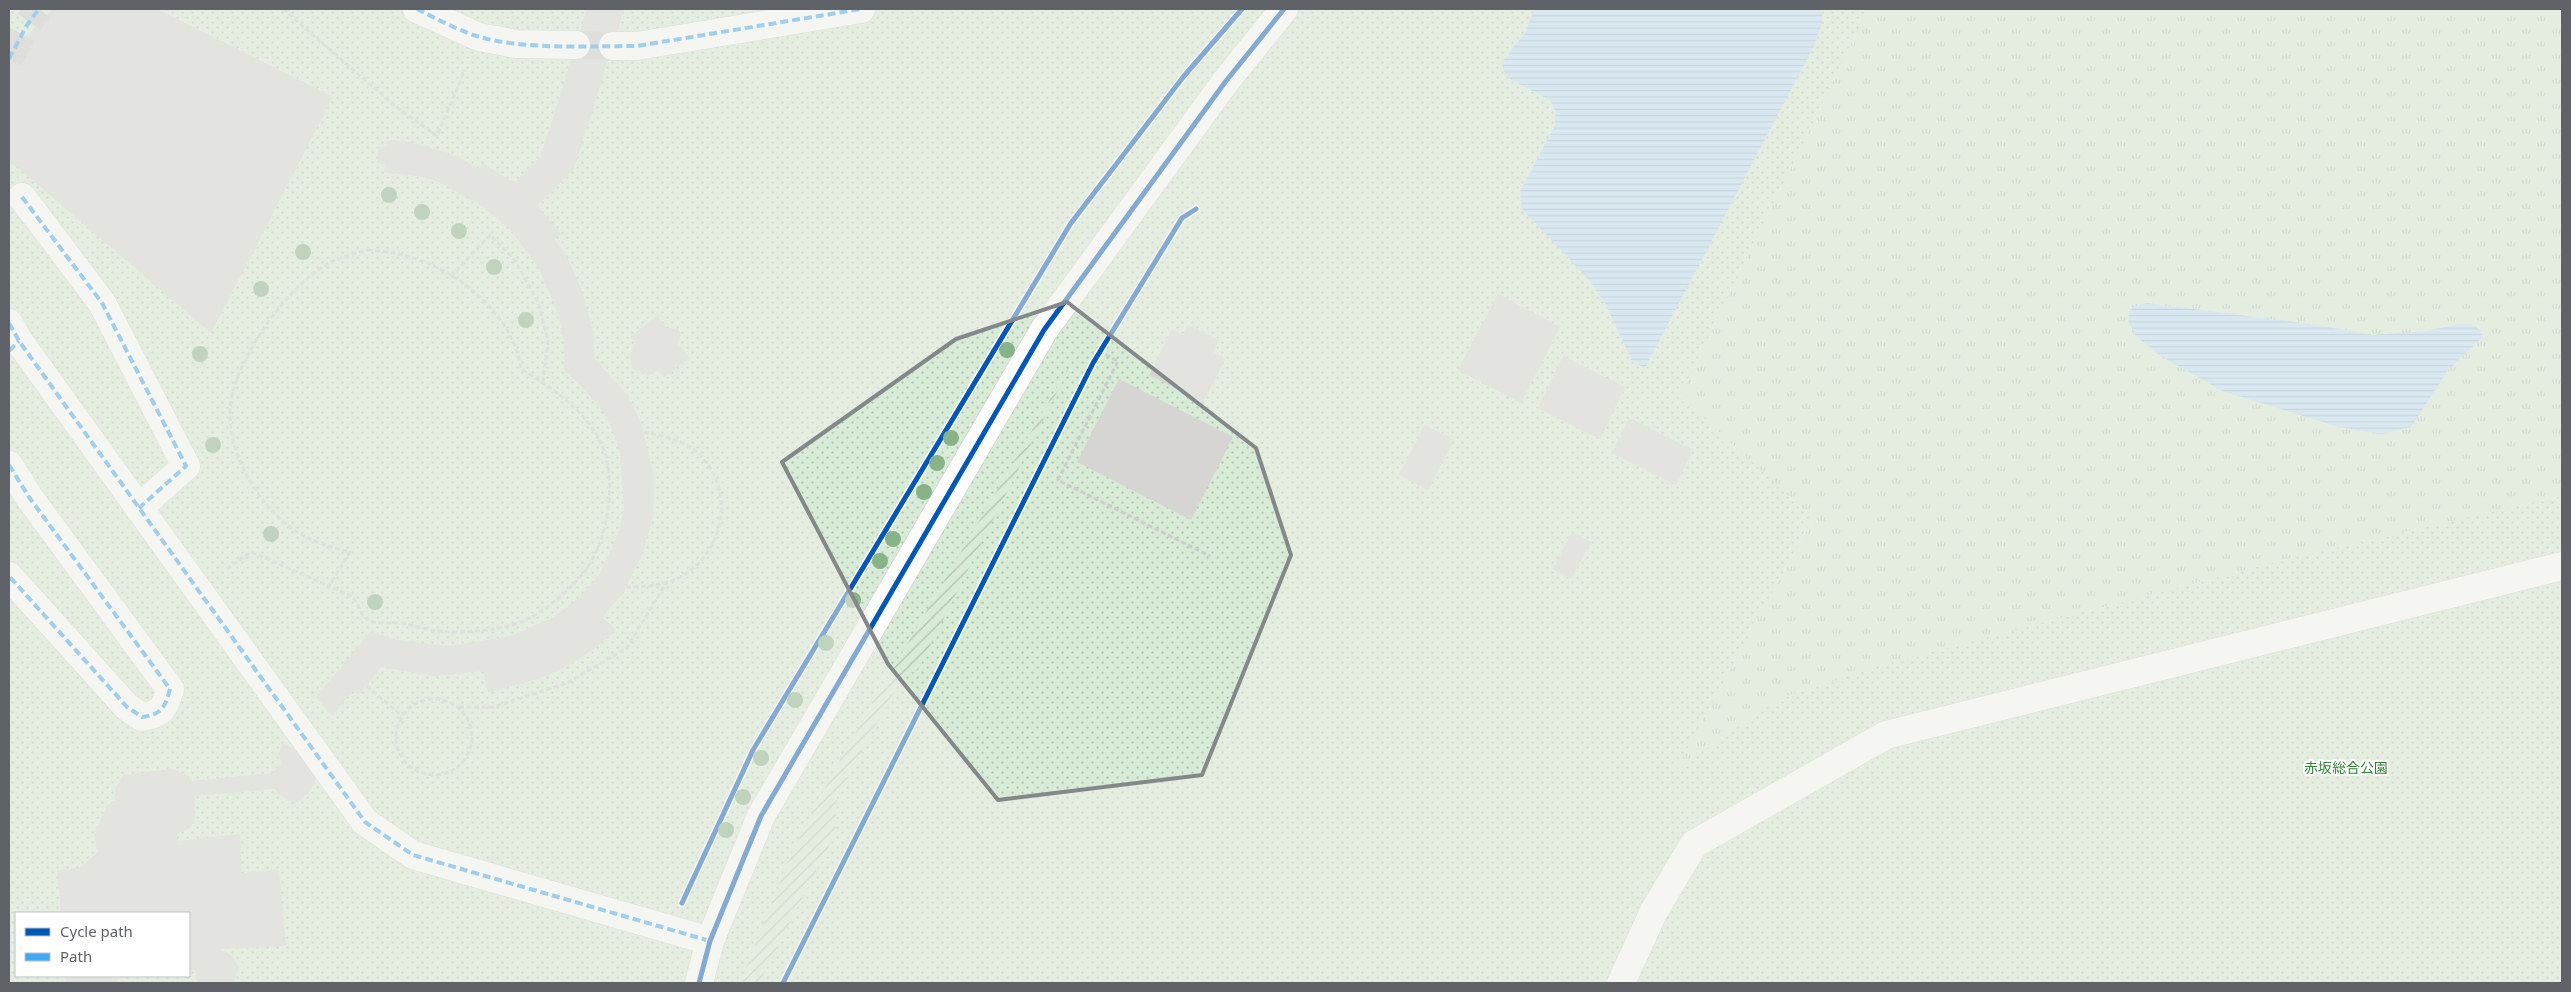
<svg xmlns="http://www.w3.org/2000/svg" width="2571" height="992" font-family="'Noto Sans','Noto Sans JP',sans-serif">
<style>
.grass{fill:url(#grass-tufts)}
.park{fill:url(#park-dots);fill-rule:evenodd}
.garden{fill:url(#garden-furrows)}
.water{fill:url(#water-rules)}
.building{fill:#d6d5d3}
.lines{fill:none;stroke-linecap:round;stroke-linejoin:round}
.minor-tunnel{stroke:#cbcbca;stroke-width:28;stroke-dasharray:28 14;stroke-linecap:butt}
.minor-casing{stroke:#cbcccc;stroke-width:29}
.path{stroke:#cacfcc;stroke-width:3;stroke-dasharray:5 2.5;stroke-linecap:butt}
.minor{stroke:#fdfcfc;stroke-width:28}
.quiet{stroke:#3fa9f5;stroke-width:4;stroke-dasharray:8 4;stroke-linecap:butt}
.cycleway-casing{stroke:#fff;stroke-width:8}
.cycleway{stroke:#0057b8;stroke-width:5}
.tree{fill:#88b388}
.marked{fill:none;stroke:#84888a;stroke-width:4;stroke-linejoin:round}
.labels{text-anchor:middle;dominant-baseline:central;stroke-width:4;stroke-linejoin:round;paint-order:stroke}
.park-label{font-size:14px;fill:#348238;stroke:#fff}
</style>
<defs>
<pattern id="grass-tufts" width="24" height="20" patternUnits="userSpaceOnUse" patternTransform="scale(1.25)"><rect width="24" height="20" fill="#d8ebd6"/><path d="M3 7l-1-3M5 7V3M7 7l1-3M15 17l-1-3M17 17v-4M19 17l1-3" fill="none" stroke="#b2c2b1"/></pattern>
<pattern id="park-dots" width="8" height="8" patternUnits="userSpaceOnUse" patternTransform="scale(1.25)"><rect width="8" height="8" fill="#d8ebd6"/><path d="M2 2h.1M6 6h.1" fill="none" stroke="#b2c2b1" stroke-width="1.8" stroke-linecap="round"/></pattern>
<pattern id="garden-furrows" width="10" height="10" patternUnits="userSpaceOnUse" patternTransform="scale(1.25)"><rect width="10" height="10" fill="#d8ebd6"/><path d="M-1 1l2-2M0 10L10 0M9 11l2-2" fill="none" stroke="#b2c2b1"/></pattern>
<pattern id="water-rules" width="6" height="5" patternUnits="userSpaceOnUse" patternTransform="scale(1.25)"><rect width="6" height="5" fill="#bfe0f9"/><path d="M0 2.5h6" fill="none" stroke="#9eb9cd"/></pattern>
</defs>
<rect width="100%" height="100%" fill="#efeeea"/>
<!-- grass -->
<polygon class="grass" points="1868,9 2562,9 2562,496 2291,558 1882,665 1781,698 1675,770 1813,519 1680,396"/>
<!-- park -->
<path class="park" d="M9,9h1859l-188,387 133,122 -137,251 105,-71 101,-33 409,-107 271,-62v487h-2553zM16,913h173v63h-173z"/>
<!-- garden -->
<polygon class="garden" points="1073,360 918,670 903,675 837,796 835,834 759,983 740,983 794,848 842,756"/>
<!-- water -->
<g class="water">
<polygon points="1534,9 1820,9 1822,14 1821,27 1814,46 1645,368 1632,361 1606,305 1590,281 1522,209 1520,192 1554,127 1556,112 1550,100 1511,80 1503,70 1502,62 1525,33"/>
<polygon points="2147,303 2317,325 2373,335 2425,331 2454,325 2471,324 2481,330 2483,337 2448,370 2411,427 2381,434 2339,427 2222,391 2159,355 2136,336 2128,321 2129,311 2135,306"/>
</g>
<!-- building -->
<g class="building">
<polygon points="52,9 157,9 333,97 211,333 9,160 9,57"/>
<polygon points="587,9 624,9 574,169 537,206 561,234 554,239 566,255 582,291 593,331 594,358 627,395 640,420 654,475 653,516 642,555 622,594 602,617 616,630 593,650 558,671 538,679 488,692 483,671 434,676 381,667 359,695 352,691 332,716 316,697 370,632 402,641 451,646 511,636 554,617 581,596 599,575 618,535 624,509 620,453 611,426 601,409 583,388 564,370 564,341 558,313 540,270 510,229 483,207 443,184 424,177 384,172 385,164 377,163 379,147 386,147 388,140 409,142 452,154 480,169 483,163 514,183 541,156"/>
<polygon points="1498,294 1560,327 1521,403 1458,370"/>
<polygon points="657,316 666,328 678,329 681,333 678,344 690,358 664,377 658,371 648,375 633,369 630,357 635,343 630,337"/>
<polygon points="1188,325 1219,340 1213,352 1225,359 1203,402 1149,375 1172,329 1183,335"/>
<polygon points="1563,356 1625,387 1600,439 1538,408"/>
<polygon points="1119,379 1233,437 1191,520 1077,462"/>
<polygon points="1629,418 1693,450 1676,485 1612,453"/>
<polygon points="1425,425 1454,440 1428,490 1399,475"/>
<polygon points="1572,532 1591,542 1571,579 1553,569"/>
<polygon points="283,743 305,756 315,771 315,783 307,794 297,802 287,800 274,789 195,796 195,817 191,827 177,834 177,841 240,834 242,873 279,870 286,946 221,949 232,956 239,968 233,983 197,983 195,970 189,970 189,913 61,913 57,870 80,868 98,852 94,836 107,805 115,801 115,790 123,775 172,769 185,774 191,781 272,773 281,764 279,753"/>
<polygon points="66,976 129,976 129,977 118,978 116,983 66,983"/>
</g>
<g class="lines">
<!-- minor-tunnel -->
<g class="minor-tunnel">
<polyline points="576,45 613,46"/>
<polyline points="9,59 27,25 39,9"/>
</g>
<defs>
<g id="minor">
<polyline points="417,9 479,37 516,44 576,45"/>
<polyline points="613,46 637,46 861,9"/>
<polyline points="22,197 102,303 186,466 139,508"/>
<polyline points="9,323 19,341 365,822 413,855 710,941"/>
<path d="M9,465l20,32 141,192c-5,19 -8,25 -28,28l-15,-10 -118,-131"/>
<polyline points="699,983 710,941 761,816 1044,330 1226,81 1284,9"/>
<polyline points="1621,983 1654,911 1694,844 1886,735 2562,566"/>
</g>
</defs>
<!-- minor casing -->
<use href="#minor" class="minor-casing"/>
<!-- path -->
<g class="path">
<polyline points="283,9 395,106 437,136 465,70"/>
<path d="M368,250c11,1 23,2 34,5 53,12 112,59 119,114 31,19 60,38 78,70 20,36 10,101 -15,133 -14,18 -34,35 -54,46 -22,12 -68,16 -93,13 -12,-1 -24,-7 -37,-8 -8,-1 -17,1 -26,-1 -15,-3 -12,-15 -21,-24 -6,-5 -17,-8 -24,-12l21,-34c-18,-4 -36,-10 -53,-20 -40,-26 -76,-87 -65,-136 10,-46 60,-116 103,-136 11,-4 22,-7 33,-10z"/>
<polyline points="451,277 490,235 514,259 538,302 548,341 543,382"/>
<polyline points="1099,351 1118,361 1058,480 1210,556"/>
<polyline points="227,569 251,552 329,586"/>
<path d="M626,587c18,0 35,-1 52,-9 47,-23 59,-90 19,-126 -14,-12 -35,-16 -53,-20"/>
<polyline points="367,686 402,716"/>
<circle cx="434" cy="737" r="38"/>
<polyline points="459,707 493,707 567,683 627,648 666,583"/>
</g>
<!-- minor -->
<use href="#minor" class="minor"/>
<!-- quiet -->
<g class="quiet">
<path d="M417,9c20,10 42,22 63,28 46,13 109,9 157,9l224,-37"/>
<polyline points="9,59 27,25 39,9"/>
<polyline points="22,197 102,303 186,466 139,508"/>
<polyline points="9,323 19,341 365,822 413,855 710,941"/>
<polyline points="9,351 19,341"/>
<path d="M9,465l20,32 141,192c-5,19 -8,25 -28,28l-15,-10 -118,-131"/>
</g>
<defs>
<g id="cycleway">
<polyline points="682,903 753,750 1071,223 1184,76 1242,9"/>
<polyline points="699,983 710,941 761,816 1044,330 1226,81 1284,9"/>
<polyline points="783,983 1093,363 1182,218 1196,209"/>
</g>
</defs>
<!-- cycleway casing -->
<use href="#cycleway" class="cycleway-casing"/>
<!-- cycleway -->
<use href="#cycleway" class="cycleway"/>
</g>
<!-- trees -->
<g class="tree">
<circle cx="389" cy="195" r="8"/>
<circle cx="422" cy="212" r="8"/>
<circle cx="459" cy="231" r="8"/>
<circle cx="303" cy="252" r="8"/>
<circle cx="494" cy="267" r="8"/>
<circle cx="261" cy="289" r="8"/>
<circle cx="526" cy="320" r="8"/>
<circle cx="1007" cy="350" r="8"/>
<circle cx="200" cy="354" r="8"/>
<circle cx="951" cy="438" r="8"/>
<circle cx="213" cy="445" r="8"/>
<circle cx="937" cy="463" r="8"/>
<circle cx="924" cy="492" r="8"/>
<circle cx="271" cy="534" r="8"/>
<circle cx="893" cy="539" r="8"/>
<circle cx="880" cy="561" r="8"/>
<circle cx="853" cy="600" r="8"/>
<circle cx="375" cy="602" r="8"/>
<circle cx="826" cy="643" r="8"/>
<circle cx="795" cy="700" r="8"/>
<circle cx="761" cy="758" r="8"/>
<circle cx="743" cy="797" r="8"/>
<circle cx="726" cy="830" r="8"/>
</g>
<!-- marked area -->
<path d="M0 0H2571V992H0ZM1067,302l189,146 35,107 -89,220 -204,25 -110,-136 -106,-202 174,-123z" fill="#efeeea" fill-opacity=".55" fill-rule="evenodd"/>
<path class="marked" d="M1067,302l189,146 35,107 -89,220 -204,25 -110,-136 -106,-202 174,-123z"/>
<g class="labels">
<!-- park labels -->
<g class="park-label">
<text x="2346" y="767">赤坂総合公園</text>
</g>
</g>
<!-- border -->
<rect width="2571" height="992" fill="none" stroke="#5f6368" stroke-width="20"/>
<!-- legend -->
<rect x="15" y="912" width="175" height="65" fill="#ffffff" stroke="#bfc1c3"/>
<rect x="25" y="928" width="25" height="8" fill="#0057b8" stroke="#bfc1c3"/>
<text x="60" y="937" font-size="15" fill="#5f6368">Cycle path</text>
<rect x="25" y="953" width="25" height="8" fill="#3fa9f5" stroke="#bfc1c3"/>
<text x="60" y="962" font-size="15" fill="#5f6368">Path</text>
</svg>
